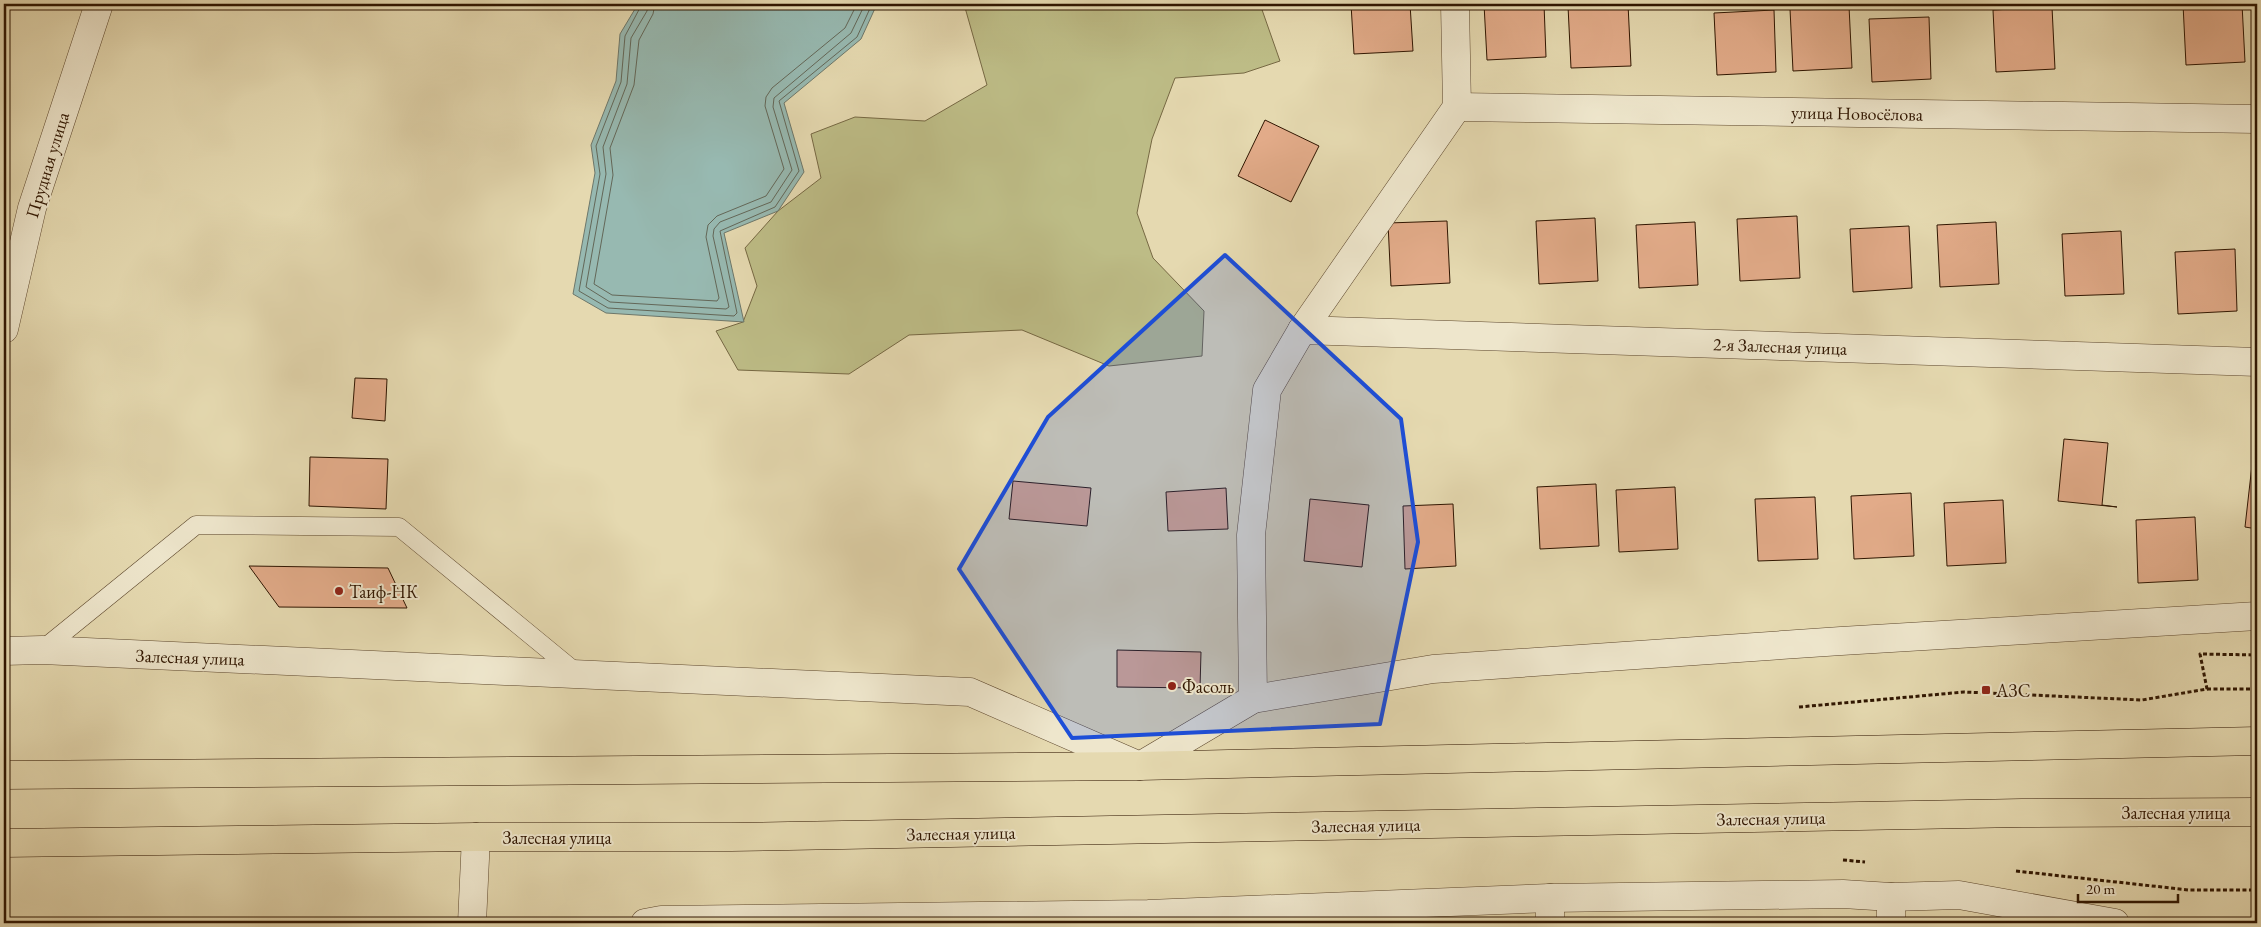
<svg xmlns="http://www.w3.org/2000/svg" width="2261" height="927" font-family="'EB Garamond',serif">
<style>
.green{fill:#bdbc86;stroke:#766843}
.water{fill:#97b9b1;stroke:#6d776a}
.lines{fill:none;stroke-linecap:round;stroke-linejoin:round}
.shore{stroke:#636758;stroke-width:1}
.building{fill:#e2ab89;stroke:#2f1500}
.service-casing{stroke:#5c462c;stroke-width:19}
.minor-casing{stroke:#5c462c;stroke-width:29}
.primary-casing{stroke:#2f1500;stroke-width:29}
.path{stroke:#2f1500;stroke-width:3;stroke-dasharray:4 2.5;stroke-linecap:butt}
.service{stroke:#eee6cc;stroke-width:18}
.minor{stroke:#eee6cc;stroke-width:28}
.primary{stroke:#e5d9b0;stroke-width:28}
.marked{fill:#1d4ed8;fill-opacity:0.2;stroke:#1d4ed8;stroke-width:4;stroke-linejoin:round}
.poi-dot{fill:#8f2418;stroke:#eee6cc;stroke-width:2}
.labels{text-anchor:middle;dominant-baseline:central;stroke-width:4;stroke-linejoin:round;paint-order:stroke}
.street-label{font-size:18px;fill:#2f1500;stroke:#eee6cc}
.poi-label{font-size:18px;fill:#2f1500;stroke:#eee6cc;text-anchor:start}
</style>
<rect width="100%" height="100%" fill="#e5d9b0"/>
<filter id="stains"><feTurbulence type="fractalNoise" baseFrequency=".004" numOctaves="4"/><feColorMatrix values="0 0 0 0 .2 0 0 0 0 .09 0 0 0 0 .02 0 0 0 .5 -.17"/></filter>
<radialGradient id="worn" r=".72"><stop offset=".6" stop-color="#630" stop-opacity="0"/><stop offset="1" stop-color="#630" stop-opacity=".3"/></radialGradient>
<!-- green -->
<polygon class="green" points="964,4 1260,4 1280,61 1244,73 1175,78 1152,139 1137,213 1153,258 1204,311 1202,356 1109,366 1022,330 909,335 849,374 738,370 716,331 743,322 757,286 745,248 778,211 821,178 811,134 855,117 925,121 987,85"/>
<!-- water -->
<polygon class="water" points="638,4 877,4 861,39 784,103 804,172 778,211 724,233 744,322 606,313 573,294 595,173 591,145 616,81 620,34"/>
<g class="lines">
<!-- shore -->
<g class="shore">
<polyline points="642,4 625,36 621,82 596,146 600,174 579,291 608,308 734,316 737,313 720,231 775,207 799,171 779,101 857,37 872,4"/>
<polyline points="648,4 647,11 631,38 627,84 603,147 606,174 586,287 610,302 726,309 729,307 713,236 714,229 720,222 771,202 792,170 773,107 774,98 851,33 865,4"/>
<polyline points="655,4 653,14 639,40 634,85 610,148 613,175 594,284 612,295 717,301 719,298 706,237 708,225 717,216 766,196 784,169 765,106 766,97 772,88 845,28 857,4"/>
</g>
</g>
<!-- building -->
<g class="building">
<polygon points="1351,4 1410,4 1413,51 1354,54"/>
<polygon points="1484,4 1544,4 1546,57 1487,60"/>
<polygon points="1628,4 1631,66 1571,68 1568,6"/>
<polygon points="2183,4 2242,4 2245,62 2186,65"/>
<polygon points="1849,6 1852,68 1793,71 1790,9"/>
<polygon points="2052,7 2055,69 1996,72 1993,10"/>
<polygon points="1774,10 1776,72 1717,75 1714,13"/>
<polygon points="1929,17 1931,79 1872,82 1869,19"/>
<polygon points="1265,120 1319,146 1291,202 1238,176"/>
<polygon points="1797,216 1800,278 1740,281 1737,219"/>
<polygon points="1595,218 1598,281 1539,284 1536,221"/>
<polygon points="1447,221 1450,283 1391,286 1388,223"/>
<polygon points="1695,222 1698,285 1639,288 1636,225"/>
<polygon points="1996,222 1999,284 1940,287 1937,225"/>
<polygon points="1909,226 1912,288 1853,292 1850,229"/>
<polygon points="2121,231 2124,294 2065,296 2062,234"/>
<polygon points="2235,249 2237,311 2178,314 2175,252"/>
<polygon points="355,378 387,379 385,421 352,418"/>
<polygon points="2064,439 2108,443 2102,505 2117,507 2058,501"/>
<polygon points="310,457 388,459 386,509 309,506"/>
<polygon points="2252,465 2257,466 2257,529 2245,527"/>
<polygon points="1013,481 1091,488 1087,526 1009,519"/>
<polygon points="1596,484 1599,546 1540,549 1537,487"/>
<polygon points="1675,487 1678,549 1619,552 1616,490"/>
<polygon points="1226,488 1228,529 1168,531 1166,492"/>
<polygon points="1911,493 1914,556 1854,559 1851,496"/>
<polygon points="1815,497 1818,559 1758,561 1755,499"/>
<polygon points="1310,499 1369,505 1362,567 1304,561"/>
<polygon points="2003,500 2006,563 1947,566 1944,503"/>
<polygon points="1453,504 1456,566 1405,569 1403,506"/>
<polygon points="2195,517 2198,580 2138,583 2136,520"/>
<polygon points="249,566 388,568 407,608 279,607"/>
<polygon points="1117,650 1201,652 1200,688 1117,687"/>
</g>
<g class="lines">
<defs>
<polyline id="service" points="42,650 196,525 399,527 578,674"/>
<g id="minor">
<polyline points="1457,107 2257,119"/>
<polyline points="4,329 32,208 99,4"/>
<polyline points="1302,330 2257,362"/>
<polyline points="4,651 42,650 970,692 1140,766 1253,699 1433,669 1841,641 2257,616"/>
<polyline points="1253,699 1251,535 1267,390 1302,330 1457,107 1455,4"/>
<polyline points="472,923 476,837"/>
<polyline points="645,923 661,920 1148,914 1550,898 1843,894 1891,897 1959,895 2115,923"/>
<polyline points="1550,923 1550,898"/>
<polyline points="1891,923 1891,897"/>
</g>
<g id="primary">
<polyline points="4,775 1140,766 2257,741"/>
<polyline points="4,843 476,837 731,837 2022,813 2257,812"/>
</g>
</defs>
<!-- service casing -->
<use href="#service" class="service-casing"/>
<!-- minor casing -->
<use href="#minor" class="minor-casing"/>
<!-- primary casing -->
<use href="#primary" class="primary-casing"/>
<!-- path -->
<g class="path">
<polyline points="2207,689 2257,689"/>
<polyline points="1799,707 1964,692 2142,700 2207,689 2200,654 2257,655"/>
<polyline points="1843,860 1865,862"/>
<polyline points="2016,871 2189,890 2257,890"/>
</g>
<!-- service -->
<use href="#service" class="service"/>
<!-- minor -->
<use href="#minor" class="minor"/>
<!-- primary -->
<use href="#primary" class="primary"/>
</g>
<!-- marked area -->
<path class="marked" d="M1225,255l176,164 17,123 -38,182 -308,14 -113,-169 89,-152z"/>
<!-- markers -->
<g class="poi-dot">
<circle cx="339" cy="591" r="5"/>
<circle cx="1172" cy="686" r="5"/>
<rect x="1981" y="685" width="10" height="10" rx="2.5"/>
</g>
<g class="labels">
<!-- street labels -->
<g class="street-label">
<text transform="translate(1857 113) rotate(1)">улица Новосёлова</text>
<text transform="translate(47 165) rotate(-73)">Прудная улица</text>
<text transform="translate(1780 346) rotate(2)">2-я Залесная улица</text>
<text transform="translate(190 657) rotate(2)">Залесная улица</text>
<text x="2176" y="812">Залесная улица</text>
<text transform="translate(1771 818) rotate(-1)">Залесная улица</text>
<text transform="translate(1366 825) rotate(-1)">Залесная улица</text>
<text transform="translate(961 833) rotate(-1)">Залесная улица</text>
<text x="557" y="837">Залесная улица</text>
</g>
<!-- poi labels -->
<g class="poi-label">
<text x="349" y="591">Таиф-НК</text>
<text x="1182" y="686">Фасоль</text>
<text x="1996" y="690">АЗС</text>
</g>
</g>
<!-- margin -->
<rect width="2261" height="927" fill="none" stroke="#e5d9b0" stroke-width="20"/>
<rect x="5" y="5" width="2251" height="917" fill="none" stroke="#2f1500" stroke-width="2.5"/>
<rect x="10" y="10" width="2241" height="907" fill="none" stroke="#2f1500"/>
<!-- scale -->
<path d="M2078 894v8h100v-8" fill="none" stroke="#2f1500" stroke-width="2.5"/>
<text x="2086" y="894" font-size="15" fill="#2f1500" stroke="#eee6cc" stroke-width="4" paint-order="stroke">20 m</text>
<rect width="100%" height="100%" filter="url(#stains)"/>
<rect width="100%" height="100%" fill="url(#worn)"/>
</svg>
